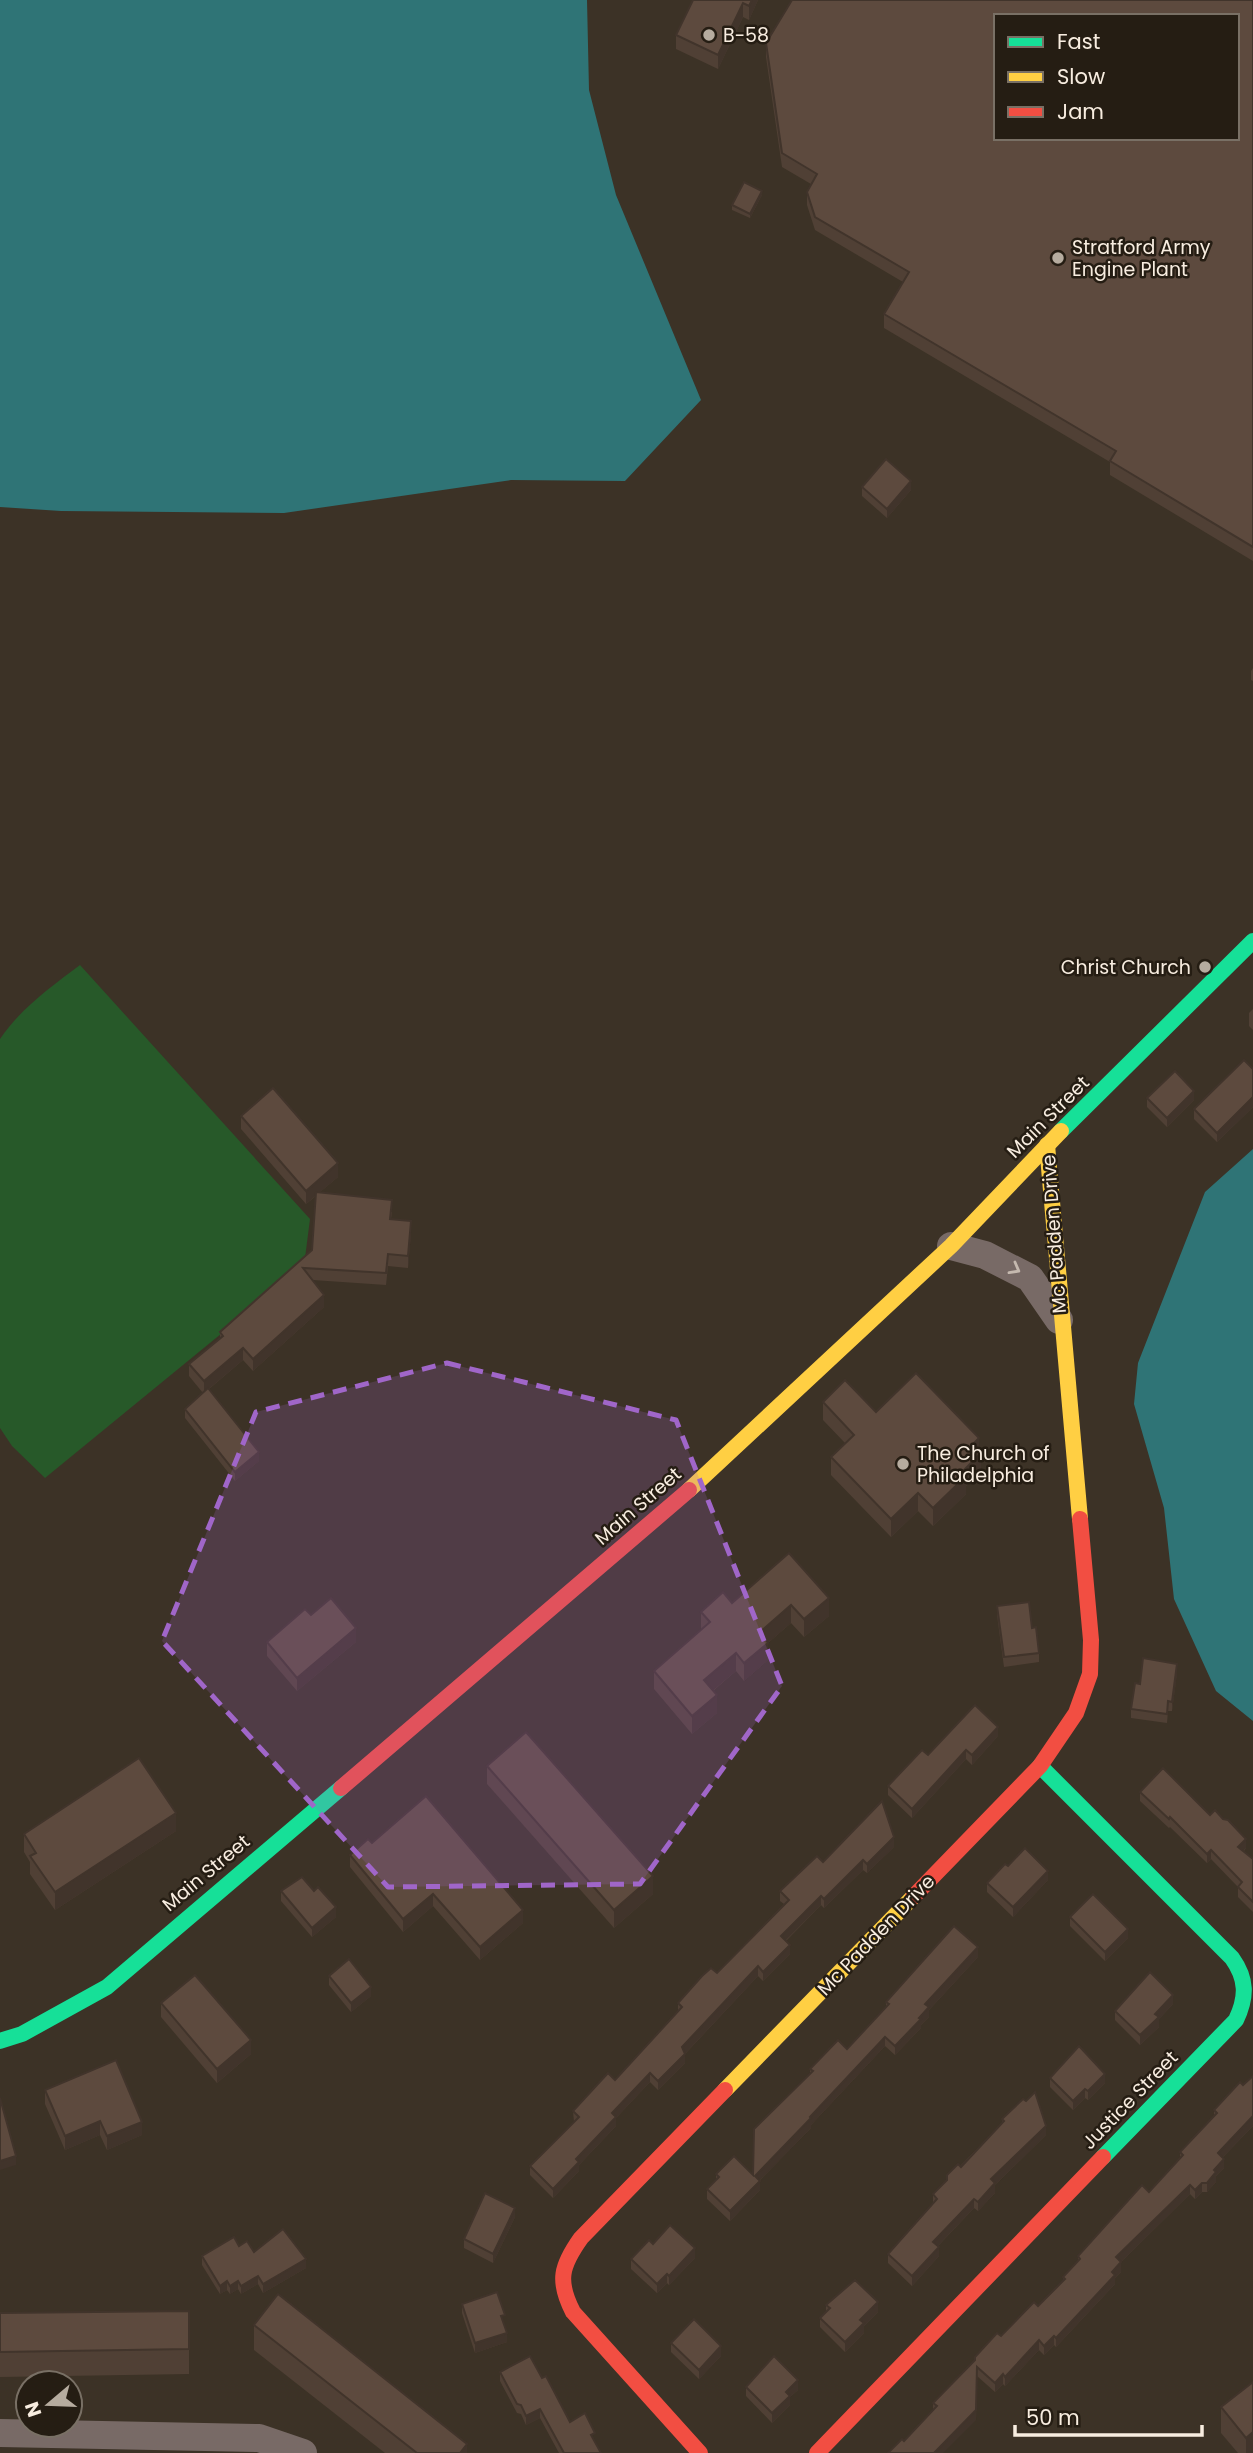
<svg xmlns="http://www.w3.org/2000/svg" width="1253" height="2453" font-family="Poppins,sans-serif">
<style>
.green{fill:#275929}
.water{fill:#2f7476}
.lines{fill:none;stroke-linecap:round;stroke-linejoin:round}
.street{stroke:#786a66;stroke-width:28}
.fast{stroke:#16e098;stroke-width:16}
.slow{stroke:#ffcf43;stroke-width:16}
.jam{stroke:#f24e42;stroke-width:16}
.wall{fill:#504035}
.shaded-wall{fill:#41342b}
.building{fill:#5d4a3e;stroke:#41342b;stroke-width:2;fill-rule:evenodd}
.oneway{stroke:#c5b9af}
.marked{fill:#a066c9;fill-opacity:0.2;stroke:#a066c9;stroke-width:5;stroke-dasharray:14 9;stroke-linejoin:round}
.poi-dot{fill:#b6ac9f;stroke:#251d13;stroke-width:2.5}
.labels{text-anchor:middle;dominant-baseline:central;stroke-width:5;stroke-linejoin:round;paint-order:stroke}
.poi-label{font-size:19px;fill:#f8ede0;stroke:#251d13;text-anchor:start}
.street-label{font-size:19px;fill:#f8ede0;stroke:#251d13}
</style>
<rect width="100%" height="100%" fill="#3c3226"/>
<!-- green -->
<path class="green" d="M80,965l230,254 -6,47 -259,212 -33,-32 -12,-18v-389c20,-30 52,-53 80,-74z"/>
<!-- water -->
<g class="water">
<polygon points="0,0 587,0 589,90 616,195 701,400 625,481 511,480 284,513 61,511 0,507"/>
<polygon points="1253,1149 1253,1721 1216,1691 1174,1599 1164,1508 1134,1404 1138,1363 1205,1192"/>
</g>
<g class="lines">
<!-- street -->
<g class="street">
<polyline points="951,1246 985,1255 1030,1278 1059,1320"/>
<polyline points="0,2433 259,2438 303,2453"/>
</g>
<!-- fast -->
<g class="fast">
<polyline points="1061,1131 1253,941"/>
<path d="M1040,1766l192,192c15,21 15,39 4,62l-133,137"/>
<polyline points="0,2041 22,2034 107,1987 341,1788"/>
</g>
<!-- slow -->
<g class="slow">
<polyline points="1047,1145 1080,1519"/>
<polyline points="689,1490 951,1246 1061,1131"/>
<polyline points="725,2090 913,1897"/>
</g>
<!-- jam -->
<g class="jam">
<polyline points="341,1788 689,1490"/>
<polyline points="913,1897 1040,1766 1076,1713 1090,1674 1091,1640 1080,1519"/>
<path d="M700,2453l-127,-141c-16,-31 -12,-46 8,-74l144,-148"/>
<polyline points="817,2453 1103,2157"/>
</g>
</g>
<!-- wall -->
<g class="wall">
<polygon points="693,0 758,0 749,20 743,17 718,69 676,49 676,35"/>
<polygon points="1253,0 1253,561 1110,475 1110,462 884,328 884,314 903,282 815,230 807,205 807,192 811,184 782,167 766,57 766,43"/>
<polygon points="762,195 750,218 732,210 732,205"/>
<polygon points="862,487 911,490 887,518 862,496"/>
<polygon points="1253,668 1253,681 1251,680 1251,671"/>
<polygon points="1253,1009 1253,1030 1249,1026 1249,1013"/>
<polygon points="1253,1069 1253,1107 1217,1142 1194,1119 1194,1109"/>
<polygon points="1147,1098 1194,1100 1167,1127 1147,1107"/>
<polygon points="241,1116 338,1177 320,1192 392,1212 391,1219 411,1233 408,1268 388,1266 386,1285 313,1280 324,1307 253,1371 243,1360 209,1389 259,1461 235,1481 185,1418 185,1409 203,1393 189,1376 189,1364 220,1339 220,1332 312,1250 316,1196 306,1204 241,1129"/>
<polygon points="823,1402 876,1412 979,1451 981,1471 966,1486 966,1494 933,1526 918,1511 891,1537 831,1475 831,1457 845,1443 823,1420"/>
<polygon points="789,1553 829,1616 804,1637 791,1623 768,1643 768,1660 744,1681 736,1671 713,1691 717,1713 692,1734 654,1689 654,1671 701,1630 701,1612 732,1603"/>
<polygon points="997,1606 1032,1628 1039,1653 1039,1662 1004,1667 997,1615"/>
<polygon points="311,1615 356,1642 297,1691 267,1656 267,1642"/>
<polygon points="1177,1673 1172,1711 1168,1711 1167,1723 1131,1718 1131,1709 1140,1684"/>
<polygon points="998,1736 972,1765 966,1759 912,1818 888,1795 888,1786 928,1755"/>
<polygon points="487,1766 653,1894 614,1928 487,1784"/>
<polygon points="1140,1792 1210,1815 1246,1848 1244,1851 1253,1859 1253,1912 1238,1897 1238,1887 1211,1859 1207,1863 1170,1827 1169,1828 1140,1801"/>
<polygon points="176,1831 55,1910 30,1874 30,1862 24,1852 24,1834"/>
<polygon points="372,1843 523,1923 480,1960 433,1906 403,1932 350,1867 350,1855"/>
<polygon points="894,1847 867,1873 863,1870 824,1908 821,1905 786,1941 790,1954 763,1981 758,1976 685,2054 685,2063 658,2090 650,2082 616,2118 616,2126 579,2165 579,2171 553,2198 530,2175 530,2166 574,2122 573,2111 615,2080 678,2012 678,2003 717,1973 784,1904 780,1901 780,1891 823,1862"/>
<polygon points="1048,1880 1013,1917 987,1892 987,1883"/>
<polygon points="281,1891 336,1917 312,1937 281,1901"/>
<polygon points="1070,1917 1128,1938 1105,1961 1070,1926"/>
<polygon points="978,1957 929,2010 929,2017 921,2025 921,2028 895,2055 885,2046 811,2125 811,2128 759,2181 760,2190 730,2221 707,2199 707,2189 716,2181 716,2174 753,2175 810,2073 810,2069 847,2049 886,2008 886,2002"/>
<polygon points="329,1976 371,1996 351,2012 329,1985"/>
<polygon points="161,2003 251,2054 217,2083 161,2017"/>
<polygon points="1173,2004 1159,2019 1159,2027 1140,2045 1115,2020 1115,2011"/>
<polygon points="1050,2078 1105,2083 1088,2100 1085,2098 1073,2110 1050,2087"/>
<polygon points="45,2090 142,2135 107,2150 100,2135 65,2150 45,2104"/>
<polygon points="1214,2110 1253,2126 1223,2157 1224,2168 1216,2176 1216,2182 1207,2192 1202,2192 1195,2199 1190,2194 1121,2262 1121,2272 1115,2278 1115,2284 1056,2347 1054,2345 1044,2355 1039,2350 1005,2386 1003,2384 995,2392 977,2376 976,2420 904,2441 933,2410 933,2403 1001,2336 1038,2306 1063,2280 1063,2277 1078,2262 1078,2256 1149,2192 1180,2159 1180,2152 1214,2117"/>
<polygon points="1002,2119 1046,2135 995,2185 995,2193 978,2211 974,2208 938,2246 939,2256 912,2286 888,2263 888,2254 933,2204 933,2194 1002,2123"/>
<polygon points="515,2217 493,2263 464,2248 464,2239"/>
<polygon points="653,2244 695,2258 669,2285 667,2283 657,2293 631,2269 631,2259"/>
<polygon points="239,2246 254,2252 306,2268 263,2293 258,2284 241,2294 238,2289 230,2294 227,2290 220,2294 202,2265 202,2256"/>
<polygon points="462,2304 505,2325 504,2325 507,2342 475,2353 462,2313"/>
<polygon points="826,2305 878,2312 864,2326 864,2333 845,2352 820,2327 820,2318 826,2312"/>
<polygon points="189,2311 189,2374 0,2377 0,2313"/>
<polygon points="254,2325 467,2453 385,2453 254,2350"/>
<polygon points="671,2343 721,2356 699,2379 671,2352"/>
<polygon points="500,2372 542,2378 570,2422 595,2442 601,2453 559,2453 540,2418 526,2425 521,2414 517,2413 500,2381"/>
<polygon points="1253,2382 1253,2453 1238,2453 1221,2433 1221,2407"/>
<polygon points="746,2387 798,2390 790,2397 790,2405 772,2423 746,2396"/>
</g>
<!-- shaded-wall -->
<g class="shaded-wall">
<polygon points="752,0 758,0 749,20 749,6"/>
<polygon points="743,3 743,17 718,69 718,55"/>
<polygon points="762,191 762,195 750,218 750,214"/>
<polygon points="911,481 911,490 887,518 887,509"/>
<polygon points="1194,1091 1194,1100 1167,1127 1167,1118"/>
<polygon points="1253,1097 1253,1107 1217,1142 1217,1133"/>
<polygon points="338,1163 338,1177 306,1204 306,1191"/>
<polygon points="411,1221 411,1233 408,1268 408,1256"/>
<polygon points="324,1295 324,1307 253,1371 253,1359"/>
<polygon points="243,1348 243,1360 204,1393 204,1381"/>
<polygon points="979,1438 979,1455 981,1453 981,1471 966,1486 966,1494 933,1526 933,1508 973,1444"/>
<polygon points="259,1452 259,1461 235,1481 235,1472"/>
<polygon points="918,1493 918,1511 891,1537 891,1519"/>
<polygon points="829,1598 829,1616 804,1637 804,1619"/>
<polygon points="791,1605 791,1623 768,1643 768,1660 744,1681 744,1663 760,1632"/>
<polygon points="356,1628 356,1642 297,1691 297,1678"/>
<polygon points="736,1653 736,1671 704,1698 704,1680"/>
<polygon points="1177,1664 1177,1673 1172,1711 1172,1702"/>
<polygon points="717,1695 717,1713 692,1734 692,1716"/>
<polygon points="998,1727 998,1736 972,1765 972,1755"/>
<polygon points="966,1750 966,1759 912,1818 912,1809"/>
<polygon points="176,1813 176,1831 55,1910 55,1892"/>
<polygon points="894,1837 894,1847 867,1873 867,1864"/>
<polygon points="1246,1839 1246,1848 1238,1856 1238,1847"/>
<polygon points="1211,1850 1211,1859 1207,1863 1207,1854"/>
<polygon points="863,1860 863,1870 824,1908 824,1899"/>
<polygon points="1048,1871 1048,1880 1013,1917 1013,1907"/>
<polygon points="653,1876 653,1894 614,1928 614,1910"/>
<polygon points="433,1894 433,1906 403,1932 403,1919"/>
<polygon points="821,1896 821,1905 781,1945 781,1936"/>
<polygon points="336,1907 336,1917 312,1937 312,1928"/>
<polygon points="523,1910 523,1923 480,1960 480,1947"/>
<polygon points="1128,1929 1128,1938 1105,1961 1105,1952"/>
<polygon points="790,1945 790,1954 763,1981 763,1972"/>
<polygon points="978,1947 978,1957 929,2010 929,2017 921,2025 921,2028 895,2055 895,2046 919,2018 925,2004"/>
<polygon points="758,1966 758,1976 683,2056 685,2054 685,2063 658,2090 658,2081 682,2047"/>
<polygon points="371,1987 371,1996 351,2012 351,2003"/>
<polygon points="1173,1995 1173,2004 1159,2019 1159,2027 1140,2045 1140,2035 1155,2014"/>
<polygon points="885,2037 885,2046 811,2125 811,2128 755,2185 755,2176"/>
<polygon points="251,2040 251,2054 217,2083 217,2069"/>
<polygon points="650,2073 650,2082 616,2118 616,2126 579,2165 579,2171 553,2198 553,2189 612,2113"/>
<polygon points="1105,2074 1105,2083 1088,2100 1088,2091"/>
<polygon points="1085,2089 1085,2098 1073,2110 1073,2101"/>
<polygon points="1253,2116 1253,2126 1218,2162 1218,2153"/>
<polygon points="100,2121 100,2135 65,2150 65,2136"/>
<polygon points="142,2122 142,2135 107,2150 107,2136"/>
<polygon points="1046,2126 1046,2135 995,2185 995,2193 978,2211 978,2202 991,2179"/>
<polygon points="16,2156 16,2165 0,2170 0,2161"/>
<polygon points="1224,2159 1224,2168 1216,2176 1216,2182 1207,2192 1207,2183 1214,2170"/>
<polygon points="760,2181 760,2190 730,2221 730,2211"/>
<polygon points="1202,2183 1202,2192 1195,2199 1195,2190"/>
<polygon points="1190,2185 1190,2194 1116,2267 1116,2257"/>
<polygon points="974,2199 974,2208 933,2251 933,2242"/>
<polygon points="515,2208 515,2217 493,2263 493,2254"/>
<polygon points="939,2247 939,2256 912,2286 912,2276"/>
<polygon points="695,2248 695,2258 669,2285 669,2276"/>
<polygon points="306,2259 306,2268 263,2293 263,2284"/>
<polygon points="1121,2262 1121,2272 1115,2278 1115,2284 1056,2347 1056,2338"/>
<polygon points="667,2274 667,2283 657,2293 657,2284"/>
<polygon points="258,2276 258,2284 241,2294 241,2286"/>
<polygon points="227,2281 227,2290 220,2294 220,2286"/>
<polygon points="238,2281 238,2289 230,2294 230,2286"/>
<polygon points="878,2302 878,2312 864,2326 864,2333 845,2352 845,2342 860,2320"/>
<polygon points="507,2333 507,2342 475,2353 475,2343"/>
<polygon points="1054,2336 1054,2345 1044,2355 1044,2346"/>
<polygon points="1039,2340 1039,2350 1005,2386 1005,2377"/>
<polygon points="721,2346 721,2356 699,2379 699,2370"/>
<polygon points="977,2367 976,2420 943,2453 934,2453"/>
<polygon points="1003,2374 1003,2384 995,2392 995,2383"/>
<polygon points="798,2380 798,2390 790,2397 790,2405 772,2423 772,2413 786,2392"/>
<polygon points="540,2409 540,2418 526,2425 526,2416"/>
<polygon points="1253,2432 1253,2453 1246,2453 1246,2438"/>
<polygon points="467,2444 467,2453 460,2453"/>
</g>
<!-- building -->
<g class="building">
<polygon points="693,0 752,0 749,6 743,3 718,55 676,35"/>
<path d="M792,0h461v547l-143,-86 6,-10 -232,-137 25,-42 -94,-55 -8,-25 10,-18 -35,-21 -16,-110zM996,16h241v122h-241z"/>
<polygon points="744,182 762,191 750,214 732,205"/>
<polygon points="886,459 911,481 887,509 862,487"/>
<polygon points="1244,1060 1253,1069 1253,1097 1217,1133 1194,1109"/>
<polygon points="1175,1071 1194,1091 1167,1118 1147,1098"/>
<polygon points="273,1088 338,1163 306,1191 241,1116"/>
<polygon points="316,1192 392,1200 390,1219 411,1221 408,1256 388,1254 386,1273 303,1268 324,1295 253,1359 243,1348 204,1381 189,1364 223,1336 220,1332 312,1250"/>
<polygon points="916,1373 979,1438 973,1444 981,1453 962,1472 966,1476 933,1508 918,1493 891,1519 831,1457 854,1435 823,1402 845,1380 876,1412"/>
<polygon points="208,1388 259,1452 235,1472 185,1409"/>
<polygon points="789,1553 829,1598 804,1619 791,1605 760,1632 768,1643 744,1663 736,1653 704,1680 717,1695 692,1716 654,1671 710,1622 701,1612 723,1592 732,1603"/>
<polygon points="331,1598 356,1628 297,1678 267,1642 305,1609 311,1615"/>
<polygon points="1029,1602 1032,1628 1036,1627 1039,1653 1004,1657 997,1606"/>
<polygon points="1143,1658 1177,1664 1172,1702 1168,1701 1167,1714 1131,1709 1135,1683 1140,1684"/>
<polygon points="975,1705 998,1727 972,1755 966,1750 912,1809 888,1786 922,1750 928,1755"/>
<polygon points="526,1732 653,1876 614,1910 487,1766"/>
<polygon points="139,1758 176,1813 55,1892 30,1856 36,1853 24,1834"/>
<polygon points="1163,1768 1210,1815 1215,1810 1223,1819 1228,1820 1246,1839 1238,1847 1253,1859 1253,1902 1238,1887 1242,1882 1211,1850 1207,1854 1170,1817 1169,1819 1140,1792"/>
<polygon points="426,1796 523,1910 480,1947 433,1894 403,1919 350,1855 368,1839 372,1843"/>
<polygon points="882,1801 894,1837 867,1864 863,1860 824,1899 821,1896 781,1936 790,1945 763,1972 758,1966 682,2047 685,2054 658,2081 650,2073 612,2113 616,2117 576,2159 579,2162 553,2189 530,2166 579,2117 573,2111 608,2073 615,2080 682,2007 678,2003 702,1976 711,1968 717,1973 789,1900 780,1891 817,1856 823,1862"/>
<polygon points="1025,1848 1048,1871 1013,1907 987,1883 1005,1864 1008,1866"/>
<polygon points="302,1877 314,1891 318,1887 336,1907 312,1928 281,1891"/>
<polygon points="1093,1894 1128,1929 1105,1952 1070,1917"/>
<polygon points="954,1926 978,1947 925,2004 929,2007 919,2018 921,2019 895,2046 885,2037 810,2117 811,2118 755,2176 760,2181 730,2211 707,2189 719,2177 716,2174 734,2156 753,2175 754,2129 813,2071 810,2069 838,2040 847,2049 889,2004 886,2002"/>
<polygon points="349,1959 371,1987 351,2003 329,1976"/>
<polygon points="1150,1972 1173,1995 1155,2014 1159,2017 1140,2035 1115,2011"/>
<polygon points="195,1975 251,2040 217,2069 161,2003"/>
<polygon points="1079,2046 1105,2074 1088,2091 1085,2089 1073,2101 1050,2078"/>
<polygon points="116,2060 142,2122 107,2136 100,2121 65,2136 45,2090"/>
<polygon points="1253,2076 1253,2116 1218,2153 1224,2159 1214,2170 1216,2172 1207,2183 1202,2183 1195,2190 1190,2185 1116,2257 1121,2262 1112,2272 1115,2275 1056,2338 1054,2336 1044,2346 1039,2340 1005,2377 1003,2374 995,2383 977,2367 976,2410 934,2453 888,2453 902,2439 904,2441 937,2406 933,2403 975,2360 975,2357 997,2333 1001,2336 1034,2302 1038,2306 1065,2279 1063,2277 1080,2259 1078,2256 1142,2185 1149,2192 1183,2155 1180,2152 1217,2113 1214,2110 1240,2082 1243,2085"/>
<polygon points="1035,2092 1046,2126 991,2179 995,2183 978,2202 974,2199 933,2242 939,2247 912,2276 888,2254 937,2199 933,2194 947,2180 947,2175 958,2164 961,2167 1004,2121 1002,2119 1023,2099 1026,2101"/>
<polygon points="0,2098 16,2156 0,2161"/>
<polygon points="485,2193 515,2208 493,2254 464,2239"/>
<polygon points="670,2225 695,2248 669,2276 667,2274 657,2284 631,2259 649,2240 653,2244"/>
<polygon points="283,2229 306,2259 263,2284 258,2276 241,2286 238,2281 230,2286 227,2281 220,2286 202,2256 234,2237 239,2246 247,2241 254,2252"/>
<polygon points="855,2280 878,2302 860,2320 864,2323 845,2342 820,2318 830,2308 826,2305"/>
<polygon points="497,2292 505,2315 501,2316 507,2333 475,2343 462,2304"/>
<polygon points="278,2294 467,2444 460,2453 417,2453 254,2325"/>
<polygon points="189,2311 189,2349 0,2352 0,2313"/>
<polygon points="694,2319 721,2346 699,2370 671,2343"/>
<polygon points="530,2356 542,2378 546,2376 570,2422 585,2413 595,2433 591,2435 601,2453 564,2453 540,2409 526,2416 521,2405 517,2404 500,2372"/>
<polygon points="774,2356 798,2380 786,2392 790,2396 772,2413 746,2387"/>
<polygon points="1253,2382 1253,2432 1246,2438 1221,2407"/>
</g>
<!-- one-way arrows -->
<defs><path id="oneway-chevron" d="M-2-3.5L2.5 0L-2 3.5" fill="none" stroke-width="1.6" stroke-linecap="round" stroke-linejoin="round" transform="scale(1.75)"/></defs>
<use class="oneway" href="#oneway-chevron" transform="translate(1015 1269) rotate(29)"/>
<!-- marked area -->
<path class="marked" d="M447,1363l229,57 106,266 -142,198 -252,3 -226,-246 94,-229z"/>
<!-- markers -->
<g class="poi-dot">
<circle cx="709" cy="35" r="7"/>
<circle cx="1058" cy="258" r="7"/>
<circle cx="1205" cy="967" r="7"/>
<circle cx="903" cy="1464" r="7"/>
</g>
<g class="labels">
<!-- poi labels -->
<g class="poi-label">
<text x="723" y="35">B-58</text>
<text x="1072" y="247">Stratford Army<tspan x="1072" dy="22">Engine Plant</tspan></text>
<text x="1191" y="967" text-anchor="end">Christ Church</text>
<text x="917" y="1453">The Church of<tspan x="917" dy="22">Philadelphia</tspan></text>
</g>
<!-- street labels -->
<g class="street-label">
<text transform="translate(1048 1117) rotate(-45)">Main Street</text>
<text transform="translate(1054 1234) rotate(-94)">Mc Padden Drive</text>
<text transform="translate(638 1506) rotate(-41)">Main Street</text>
<text transform="translate(206 1873) rotate(-40)">Main Street</text>
<text transform="translate(876 1935) rotate(-46)">Mc Padden Drive</text>
<text transform="translate(1130 2100) rotate(-46)">Justice Street</text>
</g>
</g>
<!-- legend -->
<rect x="994" y="14" width="245" height="126" fill="#251d13" stroke="#797065" stroke-width="2"/>
<rect x="1008" y="37" width="35" height="10" fill="#16e098" stroke="#797065" stroke-width="2"/>
<text x="1057" y="49" font-size="21" fill="#f8ede0">Fast</text>
<rect x="1008" y="72" width="35" height="10" fill="#ffcf43" stroke="#797065" stroke-width="2"/>
<text x="1057" y="84" font-size="21" fill="#f8ede0">Slow</text>
<rect x="1008" y="107" width="35" height="10" fill="#f24e42" stroke="#797065" stroke-width="2"/>
<text x="1057" y="119" font-size="21" fill="#f8ede0">Jam</text>
<!-- north arrow -->
<g transform="translate(49 2404) rotate(251)"><circle r="33" fill="#251d13" stroke="#797065" stroke-width="2"/>
<path d="M0-5L12 26L0 18L-12 26Z" fill="#b6ac9f"/>
<text y="-10" font-size="19" font-weight="bold" text-anchor="middle" fill="#f8ede0">N</text>
</g>
<!-- scale -->
<path d="M1015 2425v10h187v-10" fill="none" stroke="#f8ede0" stroke-width="3.5"/>
<text x="1026" y="2425" font-size="21" fill="#f8ede0" stroke="#251d13" stroke-width="5" paint-order="stroke">50 m</text>
</svg>
